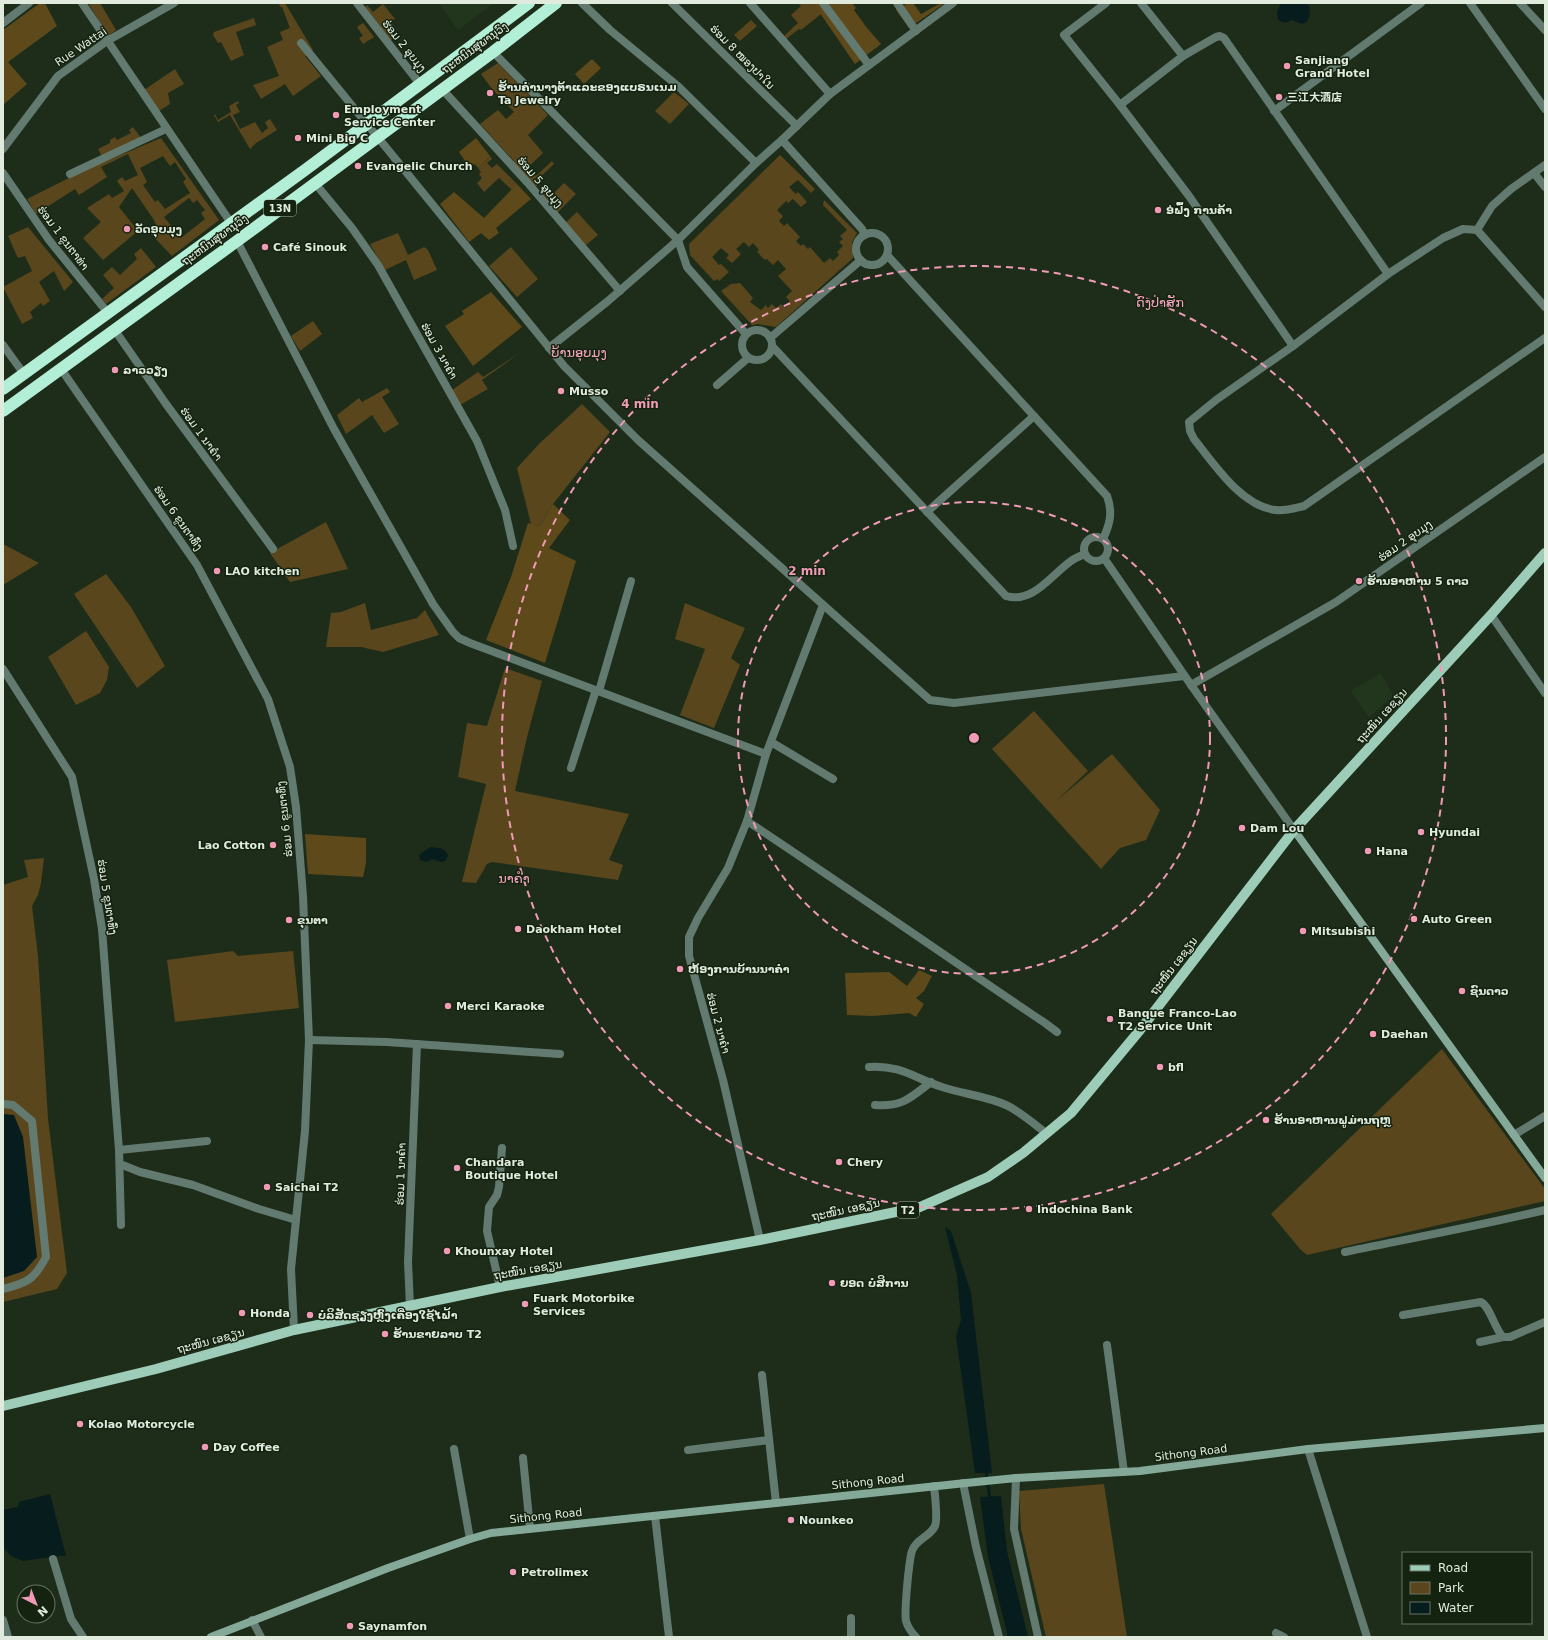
<svg xmlns="http://www.w3.org/2000/svg" width="1548" height="1640" font-family="'DejaVu Sans','Noto Sans SC','Noto Sans Lao',sans-serif">
<style>
.built{fill:#22361d}
.green{fill:#5a461c;fill-rule:evenodd}
.forest{fill:#5e491b}
.water{fill:#071c1c}
.lines{fill:none;stroke-linecap:round;stroke-linejoin:round}
.stream{stroke:#071c1c;stroke-width:3}
.street{stroke:#637a70;stroke-width:8}
.secondary{stroke:#84a999;stroke-width:8}
.primary{stroke:#9dcdb9;stroke-width:10}
.highway{stroke:#b3eed6;stroke-width:12}
.ring{fill:none;stroke:#f09ab5;stroke-width:2;stroke-dasharray:7 5}
.poi-dot{fill:#f09ab5;stroke:#142310;stroke-width:1.5}
.labels{text-anchor:middle;dominant-baseline:central;stroke-width:3;stroke-linejoin:round;paint-order:stroke}
.shield{fill:#142310;stroke:#a3afa0;stroke-width:1}
.shield-label{font-size:10px;font-weight:bold;fill:#e0ebde}
.street-label{font-size:11px;fill:#e0ebde;stroke:#142310}
.poi-label{font-size:11px;font-weight:bold;fill:#e0ebde;stroke:#142310;text-anchor:start}
.quarter-label{font-size:13px;fill:#f6a5be;stroke:#142310}
.centre{fill:#f09ab5;stroke:#142310;stroke-width:2}
.ring-label{font-size:12px;text-anchor:middle;font-weight:bold;fill:#f09ab5;stroke:#142310;stroke-width:3;stroke-linejoin:round;paint-order:stroke}
</style>
<rect width="100%" height="100%" fill="#1d2d1a"/>
<!-- built -->
<g class="built">
<polygon points="439,3 494,3 458,30"/>
<polygon points="1381,673 1393,696 1369,717 1351,691"/>
</g>
<!-- green -->
<g class="green">
<polygon points="88,3 100,3 116,30 108,36"/>
<polygon points="279,3 285,3 313,50 305,56 321,76 293,96 285,84 261,99 253,85 279,76 267,47 283,40 280,32 290,28 282,7 280,7"/>
<polygon points="798,3 813,3 821,14 801,30 799,29 786,39 784,36 798,23 791,15 801,6"/>
<polygon points="383,4 395,19 391,21 395,28 392,31 396,36 390,41 364,8 367,5 373,12"/>
<polygon points="254,18 256,25 236,32 244,55 231,61 221,42 218,43 213,35 214,32"/>
<polygon points="751,20 757,26 740,41 734,35"/>
<polygon points="363,23 374,37 363,44 359,38 363,36 357,27"/>
<polygon points="498,63 548,115 528,135 543,153 527,168 536,176 552,161 554,164 539,178 542,181 534,188 512,163 514,161 480,124 498,110 506,119 514,112 492,89 481,74"/>
<polygon points="175,69 184,84 168,93 170,104 159,111 144,90"/>
<polygon points="674,92 689,104 670,124 655,111"/>
<polygon points="238,101 239,103 236,105 240,112 233,115 240,129 255,122 262,133 268,128 265,122 270,119 277,130 256,143 250,149 230,115 218,122 214,115 215,114 218,120 231,112 229,106"/>
<polygon points="133,127 141,138 102,157 98,149 110,143 110,140 115,137 117,140 131,133 129,130"/>
<path d="M161,138l58,82 -47,36 -22,-23 6,-8 -2,-5 -22,-32 -13,19 19,24 -35,29 -20,-22 18,-16 -14,-14 22,-14 3,4 12,-7 -7,-10 5,-4 3,4 13,-6 -10,-21 -27,13 6,10 -28,18 -4,-6 -39,25 -9,-15 58,-29zM163,156l7,10 5,-4 11,17 -3,3 7,11 -25,16 -7,-9 -3,2 -12,-17 4,-3 -7,-14zM189,198l4,5 4,-3 8,10 -4,3 4,6 -24,19 -17,-21z"/>
<polygon points="780,155 815,189 811,193 798,180 789,187 796,194 798,192 807,202 801,207 793,199 788,203 786,201 777,210 783,216 779,221 784,226 787,223 800,237 796,241 801,246 803,244 808,249 810,247 824,263 830,258 833,261 839,255 837,252 843,246 839,242 843,239 840,236 847,230 823,205 824,200 857,233 852,242 853,258 776,327 758,324 752,325 721,291 731,284 740,283 753,298 750,302 761,310 766,305 768,308 772,304 776,308 781,304 784,307 790,301 786,297 792,291 778,276 786,269 778,260 773,265 767,259 765,260 757,252 759,250 753,243 749,247 744,242 736,249 741,254 732,263 726,258 729,255 721,248 712,257 719,265 721,264 729,272 719,281 717,279 714,281 690,255 689,244"/>
<polygon points="490,156 492,159 487,163 492,168 497,164 517,184 512,190 499,178 484,192 477,183 482,178 479,174 481,172 478,168"/>
<polygon points="564,183 576,194 557,213 540,195 548,190 553,194"/>
<polygon points="577,212 598,235 586,245 565,223"/>
<polygon points="28,227 73,282 64,291 54,271 39,282 50,301 43,306 41,303 30,312 33,318 22,324 3,287 32,271 25,256 18,258 8,236"/>
<polygon points="398,233 408,255 424,247 428,250 437,270 414,280 406,260 385,270 370,244"/>
<polygon points="511,247 538,279 517,297 489,266"/>
<polygon points="141,248 156,267 106,304 102,299 114,288 103,275 112,267 120,275 137,259 134,254"/>
<polygon points="313,321 322,334 300,351 291,336"/>
<polygon points="521,352 482,380 488,389 460,405 452,390 478,372 483,377"/>
<polygon points="387,388 390,392 382,397 399,424 384,433 372,415 346,434 337,415 359,398 362,402"/>
<polygon points="582,404 610,432 553,504 540,526 531,524 517,468 539,444"/>
<polygon points="326,522 348,569 290,582 270,553"/>
<polygon points="3,544 39,563 3,585"/>
<polygon points="106,574 131,607 165,666 137,688 74,594"/>
<polygon points="365,603 371,630 417,618 425,610 439,635 383,652 361,647 326,647 331,613 341,612"/>
<polygon points="685,603 745,628 731,658 740,665 714,728 680,715 705,649 675,639"/>
<polygon points="86,631 109,667 107,680 100,693 76,705 48,657"/>
<polygon points="505,668 542,681 527,737 515,791 629,814 609,860 623,865 618,880 492,862 487,864 476,883 462,882 486,784 458,777 467,723 487,726"/>
<polygon points="1034,711 1088,771 1056,801 1112,754 1160,810 1146,840 1120,848 1101,869 992,749"/>
<polygon points="44,858 41,883 38,895 32,906 38,956 48,1119 67,1273 57,1289 3,1302 3,885 28,877 24,860"/>
<polygon points="233,951 238,956 293,951 299,1008 175,1022 167,960"/>
<polygon points="1442,1049 1545,1189 1545,1201 1307,1255 1300,1249 1271,1214"/>
<polygon points="1104,1484 1127,1637 1046,1637 1021,1529 1019,1491"/>
</g>
<!-- forest -->
<g class="forest">
<polygon points="40,3 43,3 46,5 57,26 8,62 27,84 3,105 3,30"/>
<polygon points="813,3 852,3 856,8 854,10 867,28 881,44 855,64"/>
<polygon points="908,3 913,3 921,14 941,3 945,3 909,28 896,10"/>
<polygon points="592,59 601,68 584,84 575,74"/>
<polygon points="476,138 490,156 478,168 475,164 469,167 459,152"/>
<polygon points="517,184 531,199 496,228 499,233 489,240 481,233 469,242 440,204 454,192 484,218"/>
<polygon points="491,292 522,327 473,366 445,326 464,314 462,311"/>
<polygon points="553,504 570,520 549,548 576,561 545,663 486,640 511,577 528,523 540,526"/>
<polygon points="305,834 366,838 366,863 363,877 308,874"/>
<polygon points="919,970 932,976 924,991 916,998 924,1004 916,1017 909,1013 873,1016 847,1015 845,973 889,972 907,986"/>
</g>
<!-- water -->
<g class="water">
<polygon points="1281,3 1304,3 1309,5 1310,15 1307,22 1302,24 1292,20 1285,23 1278,20 1277,12"/>
<path d="M430,847c7,1 16,0 18,9l-3,5 -4,1 -9,-3 -5,3 -7,-2 -1,-5z"/>
<polygon points="3,1114 14,1115 23,1137 37,1257 24,1271 3,1278"/>
<polygon points="945,1227 951,1231 971,1293 992,1473 975,1473 956,1336 961,1320 957,1275"/>
<polygon points="50,1494 66,1556 58,1556 23,1561 11,1556 3,1547 3,1510 18,1507 19,1502"/>
<polygon points="1001,1496 1007,1551 1028,1637 1008,1637 988,1557 980,1497"/>
</g>
<g class="lines">
<!-- stream -->
<polyline class="stream" points="986,1470 990,1500"/>
<!-- street -->
<g class="street">
<polyline points="82,3 231,223"/>
<polyline points="357,3 420,84"/>
<polyline points="582,3 610,30 679,87 756,163"/>
<polyline points="672,3 797,126"/>
<polyline points="750,3 830,94"/>
<polyline points="823,3 869,65"/>
<polyline points="897,3 916,31"/>
<polyline points="1106,3 1064,35 1120,105 1189,196 1293,346"/>
<polyline points="1141,3 1183,56"/>
<polyline points="1470,3 1545,109"/>
<polyline points="1520,3 1545,30"/>
<polyline points="3,23 29,3"/>
<polyline points="301,43 564,366 638,440 930,700 954,703 1184,676"/>
<polyline points="493,52 678,240 687,267 746,334"/>
<polyline points="442,89 527,182 620,291"/>
<polyline points="1120,105 1183,56 1216,37 1220,36 1224,38 1388,274"/>
<polyline points="1274,111 1421,3"/>
<polyline points="782,140 862,229 865,235"/>
<polyline points="3,149 58,76 107,41 174,3"/>
<polyline points="3,173 49,240 108,313"/>
<polyline points="1534,173 1545,187"/>
<polyline points="70,174 166,129"/>
<polyline points="314,182 352,228 378,265 477,441 505,510 513,546"/>
<polyline points="1477,230 1492,206 1511,189 1545,165"/>
<circle cx="872" cy="249" r="16"/>
<polyline points="237,241 334,429 433,604 453,632 459,638 470,643 766,754"/>
<path d="M887,255l220,241c6,16 3,28 -4,43"/>
<path d="M1545,307l-68,-77 -14,-1 -20,9 -55,36 -95,72 -77,54 -27,22 1,9 4,8c20,25 48,68 82,71 9,1 19,-2 28,-4l241,-168"/>
<polyline points="114,329 166,404 273,549"/>
<circle cx="757" cy="345" r="15"/>
<polyline points="770,338 861,260"/>
<polyline points="3,345 24,374"/>
<path d="M772,346l234,250c27,8 45,-21 65,-35 4,-3 9,-5 14,-7"/>
<polyline points="549,348 608,301 678,240 756,163 782,140 830,94 953,3"/>
<polyline points="61,369 197,565 268,699 290,767 296,807 303,896 309,1040 305,1131 291,1269 294,1330"/>
<polyline points="717,385 748,358"/>
<polyline points="927,512 1034,416"/>
<circle cx="1096" cy="549" r="12"/>
<polyline points="1104,558 1191,685 1294,830"/>
<polyline points="1491,615 1545,693"/>
<polyline points="3,669 72,777 94,879 102,929 119,1150 121,1225"/>
<polyline points="1191,685 1336,602 1545,457"/>
<polyline points="599,691 631,581"/>
<polyline points="771,742 833,779"/>
<polyline points="571,768 596,690"/>
<path d="M747,821c100,66 198,135 298,202l12,9"/>
<polyline points="309,1040 387,1042 560,1054"/>
<path d="M869,1067c32,-2 45,11 73,20 21,7 44,9 64,18 15,7 28,19 40,28"/>
<path d="M3,1104l10,1 19,16 14,136c-12,23 -19,26 -43,32"/>
<path d="M875,1105c28,2 35,-7 56,-23"/>
<polyline points="1514,1135 1545,1116"/>
<polyline points="119,1150 207,1141"/>
<polyline points="120,1164 140,1172 193,1185 259,1209 296,1220"/>
<polyline points="760,1240 723,1080 689,956 689,937 698,918 728,868 747,821 766,754 823,605"/>
<path d="M1345,1252c67,-14 134,-26 200,-42"/>
<polyline points="500,1287 487,1231 489,1207 497,1195 499,1187 502,1148"/>
<polyline points="410,1306 408,1262 417,1044"/>
<path d="M1403,1315l78,-13c10,6 13,26 22,35h7l35,-15"/>
<polyline points="1480,1342 1503,1337"/>
<polyline points="1107,1345 1124,1472"/>
<polyline points="762,1375 776,1503"/>
<polyline points="454,1449 470,1539"/>
<polyline points="1308,1449 1367,1637"/>
<polyline points="688,1450 769,1440"/>
<polyline points="523,1458 530,1528"/>
<polyline points="1016,1478 1014,1529 1038,1637"/>
<polyline points="963,1483 976,1547 999,1637"/>
<polyline points="655,1516 669,1637"/>
<polyline points="53,1559 71,1619 83,1637"/>
<polyline points="3,1620 8,1637"/>
<polyline points="252,1620 261,1637"/>
<polyline points="1276,1633 1284,1637"/>
<polyline points="851,1637 851,1618"/>
<path d="M916,1637c-4,-4 -8,-9 -10,-16 -2,-9 3,-61 6,-70 4,-12 18,-14 23,-25 3,-8 0,-30 -1,-40"/>
</g>
<!-- secondary -->
<g class="secondary">
<polyline points="1294,830 1545,1178"/>
<polyline points="211,1637 388,1568 470,1539 491,1533 966,1483 1016,1478 1140,1471 1308,1449 1545,1428"/>
</g>
<!-- primary -->
<polyline class="primary" points="3,1406 156,1369 294,1330 500,1287 760,1240 920,1207 988,1177 1023,1153 1071,1113 1140,1030 1294,830 1491,615 1545,553"/>
<!-- highway -->
<g class="highway">
<polyline points="3,389 305,170 529,3"/>
<polyline points="3,411 237,241 493,52 556,3"/>
</g>
</g>
<!-- distance rings -->
<g class="ring">
<circle cx="974" cy="738" r="236"/>
<circle cx="974" cy="738" r="472"/>
</g>
<!-- markers -->
<g class="poi-dot">
<circle cx="1287" cy="66" r="4"/>
<circle cx="490" cy="93" r="4"/>
<circle cx="1279" cy="97" r="4"/>
<circle cx="336" cy="115" r="4"/>
<circle cx="298" cy="138" r="4"/>
<circle cx="358" cy="166" r="4"/>
<circle cx="1158" cy="210" r="4"/>
<circle cx="127" cy="229" r="4"/>
<circle cx="265" cy="247" r="4"/>
<circle cx="115" cy="370" r="4"/>
<circle cx="561" cy="391" r="4"/>
<circle cx="217" cy="571" r="4"/>
<circle cx="1359" cy="581" r="4"/>
<circle cx="1242" cy="828" r="4"/>
<circle cx="1421" cy="832" r="4"/>
<circle cx="273" cy="845" r="4"/>
<circle cx="1368" cy="851" r="4"/>
<circle cx="1414" cy="919" r="4"/>
<circle cx="289" cy="920" r="4"/>
<circle cx="518" cy="929" r="4"/>
<circle cx="1303" cy="931" r="4"/>
<circle cx="680" cy="969" r="4"/>
<circle cx="1462" cy="991" r="4"/>
<circle cx="448" cy="1006" r="4"/>
<circle cx="1110" cy="1019" r="4"/>
<circle cx="1373" cy="1034" r="4"/>
<circle cx="1160" cy="1067" r="4"/>
<circle cx="1266" cy="1120" r="4"/>
<circle cx="839" cy="1162" r="4"/>
<circle cx="457" cy="1168" r="4"/>
<circle cx="267" cy="1187" r="4"/>
<circle cx="1029" cy="1209" r="4"/>
<circle cx="447" cy="1251" r="4"/>
<circle cx="832" cy="1283" r="4"/>
<circle cx="525" cy="1304" r="4"/>
<circle cx="242" cy="1313" r="4"/>
<circle cx="310" cy="1315" r="4"/>
<circle cx="385" cy="1334" r="4"/>
<circle cx="80" cy="1424" r="4"/>
<circle cx="205" cy="1447" r="4"/>
<circle cx="791" cy="1520" r="4"/>
<circle cx="513" cy="1572" r="4"/>
<circle cx="350" cy="1626" r="4"/>
</g>
<g class="labels">
<!-- shield labels -->
<g class="shield">
<rect x="264" y="200" width="32" height="16" rx="3"/>
<rect x="897" y="1202" width="22" height="16" rx="3"/>
</g>
<g class="shield-label">
<text x="280" y="208">13N</text>
<text x="908" y="1210">T2</text>
</g>
<!-- street labels -->
<g class="street-label">
<text transform="translate(404 46) rotate(52)">ຮ່ອມ 2 ອຸບມຸງ</text>
<text transform="translate(81 47) rotate(-34)">Rue Wattai</text>
<text transform="translate(475 48) rotate(-36)">ຖະຫນົນສຸພານຸວົງ</text>
<text transform="translate(742 57) rotate(45)">ຮ່ອມ 8 ໜອງປາໃນ</text>
<text transform="translate(540 182) rotate(49)">ຮ່ອມ 5 ອຸບມຸງ</text>
<text transform="translate(63 238) rotate(53)">ຮ່ອມ 1 ຂູນຕາທ່າ</text>
<text transform="translate(215 240) rotate(-36)">ຖະຫນົນສຸພານຸວົງ</text>
<text transform="translate(439 351) rotate(61)">ຮ່ອມ 3 ນາຄຳ</text>
<text transform="translate(201 434) rotate(54)">ຮ່ອມ 1 ນາຄຳ</text>
<text transform="translate(178 518) rotate(55)">ຮ່ອມ 6 ຂູນຕາທົ່ງ</text>
<text transform="translate(1405 541) rotate(-35)">ຮ່ອມ 2 ອຸບມຸງ</text>
<text transform="translate(1382 716) rotate(-48)">ຖະໜົນ ເອຊຽນ</text>
<text transform="translate(285 819) rotate(-96)">ຮ່ອມ 6 ຂູນຕາທົ່ງ</text>
<text transform="translate(107 897) rotate(81)">ຮ່ອມ 5 ຂູນຕາທົ່ງ</text>
<text transform="translate(1174 966) rotate(-52)">ຖະໜົນ ເອຊຽນ</text>
<text transform="translate(718 1023) rotate(75)">ຮ່ອມ 2 ນາຄຳ</text>
<text transform="translate(401 1174) rotate(-88)">ຮ່ອມ 1 ນາຄຳ</text>
<text transform="translate(846 1210) rotate(-12)">ຖະໜົນ ເອຊຽນ</text>
<text transform="translate(528 1270) rotate(-10)">ຖະໜົນ ເອຊຽນ</text>
<text transform="translate(211 1341) rotate(-15)">ຖະໜົນ ເອຊຽນ</text>
<text transform="translate(1191 1453) rotate(-7)">Sithong Road</text>
<text transform="translate(868 1482) rotate(-6)">Sithong Road</text>
<text transform="translate(546 1516) rotate(-6)">Sithong Road</text>
</g>
<!-- poi labels -->
<g class="poi-label">
<text x="1295" y="60">Sanjiang<tspan x="1295" dy="13">Grand Hotel</tspan></text>
<text x="498" y="87">ຮ້ານຄຳນາງຕ້າແລະຂອງແບຣນເນມ<tspan x="498" dy="13">Ta Jewelry</tspan></text>
<text x="1287" y="97">三江大酒店</text>
<text x="344" y="109">Employment<tspan x="344" dy="13">Service Center</tspan></text>
<text x="306" y="138">Mini Big C</text>
<text x="366" y="166">Evangelic Church</text>
<text x="1166" y="210">ອ່ຟົ້່ງ ການຄ້າ</text>
<text x="135" y="229">ວັດອຸບມຸງ</text>
<text x="273" y="247">Café Sinouk</text>
<text x="123" y="370">ລາວວຽງ</text>
<text x="569" y="391">Musso</text>
<text x="225" y="571">LAO kitchen</text>
<text x="1367" y="581">ຮ້ານອາຫານ 5 ດາວ</text>
<text x="1250" y="828">Dam Lou</text>
<text x="1429" y="832">Hyundai</text>
<text x="265" y="845" text-anchor="end">Lao Cotton</text>
<text x="1376" y="851">Hana</text>
<text x="1422" y="919">Auto Green</text>
<text x="297" y="920">ຂຸນຕາ</text>
<text x="526" y="929">Daokham Hotel</text>
<text x="1311" y="931">Mitsubishi</text>
<text x="688" y="969">ຫ້ອງການບ້ານນາຄໍາ</text>
<text x="1470" y="991">ຊົນດາວ</text>
<text x="456" y="1006">Merci Karaoke</text>
<text x="1118" y="1013">Banque Franco-Lao<tspan x="1118" dy="13">T2 Service Unit</tspan></text>
<text x="1381" y="1034">Daehan</text>
<text x="1168" y="1067">bfl</text>
<text x="1274" y="1120">ຮ້ານອາຫານຟູມ່ານຖຫຼ</text>
<text x="465" y="1162">Chandara<tspan x="465" dy="13">Boutique Hotel</tspan></text>
<text x="847" y="1162">Chery</text>
<text x="275" y="1187">Saichai T2</text>
<text x="1037" y="1209">Indochina Bank</text>
<text x="455" y="1251">Khounxay Hotel</text>
<text x="840" y="1283">ຍອດ ບໍສິການ</text>
<text x="533" y="1298">Fuark Motorbike<tspan x="533" dy="13">Services</tspan></text>
<text x="250" y="1313">Honda</text>
<text x="318" y="1315">ບໍລິສັດຊຽງຫຼົງເຄື່ອງໃຊ້ໄຟ້າ</text>
<text x="393" y="1334">ຮ້ານຂາຍລາບ T2</text>
<text x="88" y="1424">Kolao Motorcycle</text>
<text x="213" y="1447">Day Coffee</text>
<text x="799" y="1520">Nounkeo</text>
<text x="521" y="1572">Petrolimex</text>
<text x="358" y="1626">Saynamfon</text>
</g>
<!-- quarter labels -->
<g class="quarter-label">
<text x="1160" y="302">ດົງປ່າສັກ</text>
<text x="579" y="352">ບ້ານອຸບມຸງ</text>
<text x="514" y="878">ນາຄຳ</text>
</g>
</g>
<circle cx="974" cy="738" r="6" class="centre"/>
<g class="ring-label">
<text x="640" y="408">4 min</text>
<text x="807" y="575">2 min</text>
</g>
<!-- border -->
<rect width="1548" height="1640" fill="none" stroke="#e0ebde" stroke-width="8"/>
<!-- legend -->
<rect x="1402" y="1552" width="130" height="72" fill="#142310" stroke="#667362"/>
<rect x="1410" y="1565" width="20" height="6" fill="#9dcdb9" stroke="#667362"/>
<text x="1438" y="1572" font-size="12" fill="#e0ebde">Road</text>
<rect x="1410" y="1582" width="20" height="12" fill="#5a461c" stroke="#667362"/>
<text x="1438" y="1592" font-size="12" fill="#e0ebde">Park</text>
<rect x="1410" y="1602" width="20" height="12" fill="#071c1c" stroke="#667362"/>
<text x="1438" y="1612" font-size="12" fill="#e0ebde">Water</text>
<!-- north arrow -->
<g transform="translate(36 1604) rotate(138)"><circle r="19" fill="#142310" stroke="#667362"/>
<path d="M0-3L7 15L0 10L-7 15Z" fill="#f09ab5"/>
<text y="-6" font-size="11" font-weight="bold" text-anchor="middle" fill="#e0ebde">N</text>
</g>
</svg>
